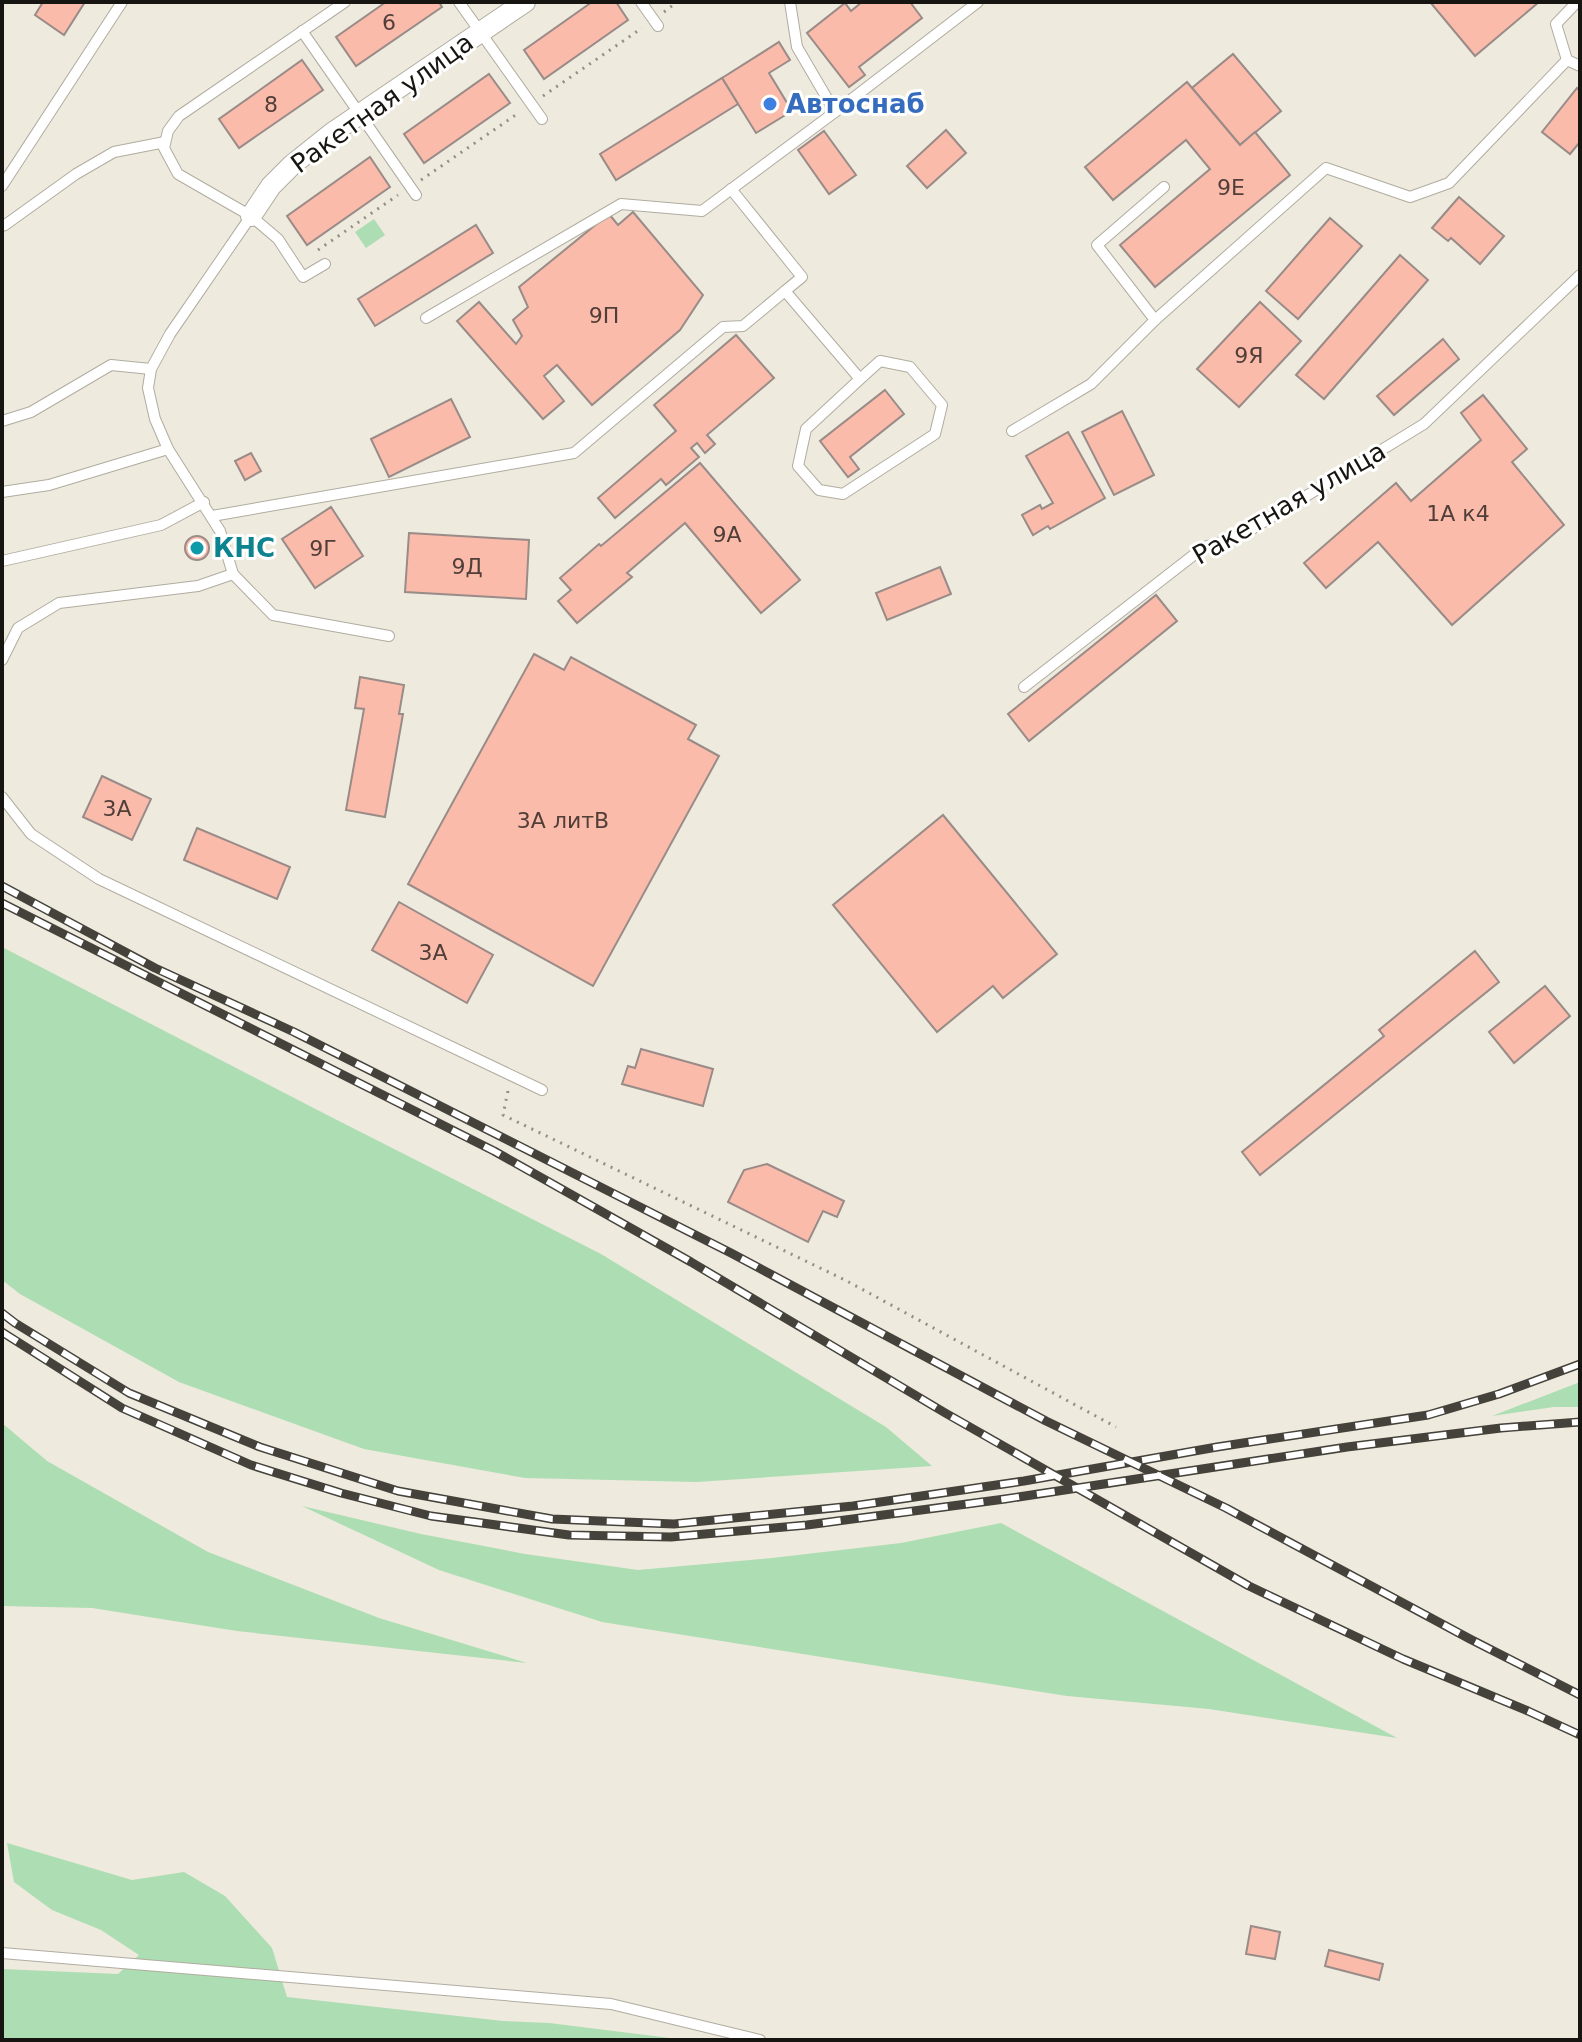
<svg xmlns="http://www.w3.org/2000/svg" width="1582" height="2042" font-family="'DejaVu Sans',sans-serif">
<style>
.green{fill:#adddb2}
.building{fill:#fbbbab;stroke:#998b88;stroke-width:2}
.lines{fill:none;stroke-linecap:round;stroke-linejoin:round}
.service-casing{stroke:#b0aca0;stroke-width:12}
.minor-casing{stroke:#b0aca0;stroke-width:22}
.path{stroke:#928f86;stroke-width:3;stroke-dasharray:2 6;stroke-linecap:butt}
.service{stroke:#fff;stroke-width:10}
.minor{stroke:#fff;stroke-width:20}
.rail-casing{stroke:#45423c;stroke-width:9}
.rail{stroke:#fff;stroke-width:6;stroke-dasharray:18;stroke-linecap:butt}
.shop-dot{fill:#3f7fe0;stroke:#fff;stroke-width:3}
.culture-dot{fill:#0f9aa8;stroke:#fff;stroke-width:3}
.labels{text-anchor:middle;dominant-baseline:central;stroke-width:6;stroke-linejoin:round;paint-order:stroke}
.number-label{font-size:22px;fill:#503e38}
.street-label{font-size:26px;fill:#171511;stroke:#fff}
.shop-label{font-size:26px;font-weight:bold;fill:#366cbe;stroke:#fff;text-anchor:start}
.culture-label{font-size:26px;font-weight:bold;fill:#0d838f;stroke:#fff;text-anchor:start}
</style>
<rect width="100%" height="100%" fill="#eeeadd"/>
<!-- green -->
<g class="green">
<polygon points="374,219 385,235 366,248 355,232"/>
<polygon points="2,947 333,1118 601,1254 886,1427 932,1466 697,1482 525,1478 364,1449 179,1382 20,1294 2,1280"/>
<polygon points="1580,1382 1580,1407 1554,1407 1492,1416"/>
<polygon points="2,1423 47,1461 208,1552 379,1618 527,1663 237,1631 92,1608 2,1606"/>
<polygon points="302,1506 421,1534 525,1554 638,1570 772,1558 901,1543 1001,1523 1397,1738 1209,1709 1067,1696 602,1622 439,1570"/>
<polygon points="7,1843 132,1880 184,1872 225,1896 272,1948 287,1997 503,2021 549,2023 686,2040 2,2040 2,1969 118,1974 139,1955 101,1930 52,1910 14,1882"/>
</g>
<!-- building -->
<g class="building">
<polygon points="43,2 85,2 64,35 35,15"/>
<polygon points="386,2 439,2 442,7 356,66 336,37"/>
<polygon points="592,2 616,2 628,20 544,79 524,50"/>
<polygon points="862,2 910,2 922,18 859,67 865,75 849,87 807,33 845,3 851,11"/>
<polygon points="1430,2 1539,2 1475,56"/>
<polygon points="779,42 790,60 769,73 792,111 756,133 722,78"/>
<polygon points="1233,54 1281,111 1240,145 1192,88"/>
<polygon points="302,60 323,90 239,148 219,119"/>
<polygon points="489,74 510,103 424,163 404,134"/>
<polygon points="722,78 738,104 616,180 600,154"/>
<polygon points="1187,82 1240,145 1255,132 1290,175 1155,287 1120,245 1210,169 1186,140 1113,200 1085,167"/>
<polygon points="1577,88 1580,91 1580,142 1570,154 1542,132"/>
<polygon points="946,130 966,153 927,188 907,166"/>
<polygon points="824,131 856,175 829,194 798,150"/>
<polygon points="370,157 390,187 307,245 287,216"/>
<polygon points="1459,197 1504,236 1480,264 1451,238 1448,241 1432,228"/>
<polygon points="633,212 703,295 680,330 592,405 557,365 544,376 564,401 543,419 457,321 479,302 516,344 522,336 513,320 528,307 519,287 609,214 618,225"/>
<polygon points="1330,218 1362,246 1298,319 1266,291"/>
<polygon points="476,225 493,253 375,326 358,299"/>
<polygon points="1400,255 1428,280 1324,399 1296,375"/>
<polygon points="1260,302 1301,341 1239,407 1197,369"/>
<polygon points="736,335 774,378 707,435 715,444 705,453 697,443 691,448 699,457 666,485 661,479 615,518 598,498 676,431 654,405"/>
<polygon points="1443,339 1459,359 1394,415 1377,396"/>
<polygon points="885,390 904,414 850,457 859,469 848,477 820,441"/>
<polygon points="1483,395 1527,449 1512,462 1564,525 1452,625 1378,542 1326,588 1304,563 1396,483 1411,501 1481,440 1461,413"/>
<polygon points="451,399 470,437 389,477 371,439"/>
<polygon points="1122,411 1154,475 1114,495 1082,432"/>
<polygon points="1068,432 1105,498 1050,529 1048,526 1033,535 1022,515 1040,505 1042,509 1053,503 1026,456"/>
<polygon points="251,453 261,471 245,480 235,461"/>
<polygon points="700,463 800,580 761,613 685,523 627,573 632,577 577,623 558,601 571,590 560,578 599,544 601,546"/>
<polygon points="331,507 363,556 315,588 282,539"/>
<polygon points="409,533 529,540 526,599 405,592"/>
<circle cx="197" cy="548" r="12"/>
<polygon points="940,567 951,594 887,620 876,593"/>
<polygon points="1156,595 1177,621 1029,741 1008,714"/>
<polygon points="534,654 564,670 571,657 696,725 688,739 719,756 593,986 408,884"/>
<polygon points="360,677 404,685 399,714 403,714 385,817 346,810 364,709 355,708"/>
<polygon points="102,776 151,799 132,840 83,817"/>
<polygon points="943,815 1057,954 1003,998 993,986 937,1032 833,905"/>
<polygon points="197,828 290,867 277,899 184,860"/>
<polygon points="399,902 493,955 467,1003 372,950"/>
<polygon points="1475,951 1499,982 1260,1175 1242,1152 1384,1036 1379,1030"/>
<polygon points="1545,986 1570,1016 1514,1063 1489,1032"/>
<polygon points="641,1049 713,1069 703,1106 622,1084 628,1066 635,1068"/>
<polygon points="767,1164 844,1201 837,1217 823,1211 808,1242 728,1202 744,1170"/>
<polygon points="1251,1926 1280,1932 1275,1959 1246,1954"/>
<polygon points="1329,1950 1383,1964 1379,1980 1325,1966"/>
</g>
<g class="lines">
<defs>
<g id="service">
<polyline points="459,2 542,119"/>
<polyline points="641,2 658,26"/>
<polyline points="302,31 416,195"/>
<polyline points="1567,60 1556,24 1577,2"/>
<polyline points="835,112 978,2"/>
<polyline points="2,186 122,2"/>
<polyline points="731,189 802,277 785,291 860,379 880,361 910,367 942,405 935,434 843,494 819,490 798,466 806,429 860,379"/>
<polyline points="2,226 5,225 76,174 114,152 165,142"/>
<polyline points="325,264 303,277 278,239 251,216 178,174 164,148 168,131 179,116 345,2"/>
<polyline points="426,318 621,204 702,211 835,112 797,47 790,2"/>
<polyline points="1155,320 1097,245 1164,187"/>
<polyline points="2,421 31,412 111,365 151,369"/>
<polyline points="1012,431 1091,384 1155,320 1326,168 1410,197 1449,183 1567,60 1580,66"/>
<polyline points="2,492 49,485 168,449"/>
<polyline points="212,516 574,453 723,327 743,326 785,291"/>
<polyline points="2,561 161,525 204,502"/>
<polyline points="233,574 273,615 389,636"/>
<polyline points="2,660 18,628 59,603 198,586 233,574 220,531 168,449 155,419 148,388 151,369 170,334 251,216"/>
<polyline points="1024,687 1204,547 1239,537 1424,424 1580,275"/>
<polyline points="2,797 31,834 99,879 542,1090"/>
<polyline points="2,1953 611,2004 760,2040"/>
</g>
<polyline id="minor" points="251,216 271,186 292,165 332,133 525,2"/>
</defs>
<!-- service casing -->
<use href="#service" class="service-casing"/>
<!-- minor casing -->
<use href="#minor" class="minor-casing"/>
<!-- path -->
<g class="path">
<polyline points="664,12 677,2"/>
<polyline points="543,96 642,28"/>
<polyline points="421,180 520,112"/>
<polyline points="318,250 398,195"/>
<polyline points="508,1091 503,1115 845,1280 1116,1427"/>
</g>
<!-- service -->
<use href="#service" class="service"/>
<!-- minor -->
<use href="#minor" class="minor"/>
<defs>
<g id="rail">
<polyline points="2,886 155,968 294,1032 731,1253 1046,1421 1226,1508 1470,1639 1580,1695"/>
<polyline points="2,903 494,1151 691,1262 947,1414 1249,1586 1403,1659 1528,1711 1580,1735"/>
<polyline points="2,1313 15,1323 129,1393 260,1447 398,1491 552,1519 674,1524 853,1506 1024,1481 1217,1447 1428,1415 1499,1394 1580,1364"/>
<polyline points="2,1332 122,1408 251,1465 341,1493 431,1516 569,1535 671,1537 807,1525 1005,1499 1347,1447 1501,1428 1580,1422"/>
</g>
</defs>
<!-- rail casing -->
<use href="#rail" class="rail-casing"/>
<!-- rail -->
<use href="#rail" class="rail"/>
</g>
<!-- markers -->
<circle class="shop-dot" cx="770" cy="104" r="8"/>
<circle class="culture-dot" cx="197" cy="548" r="8"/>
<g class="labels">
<!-- number labels -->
<g class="number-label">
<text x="389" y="22">6</text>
<text x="271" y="104">8</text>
<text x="1231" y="187">9Е</text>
<text x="604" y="315">9П</text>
<text x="1249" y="355">9Я</text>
<text x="1458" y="513">1А к4</text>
<text x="727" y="534">9А</text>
<text x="323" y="548">9Г</text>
<text x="467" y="566">9Д</text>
<text x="117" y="808">3А</text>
<text x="563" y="820">3А литВ</text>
<text x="433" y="952">3А</text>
</g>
<!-- street labels -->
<g class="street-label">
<text transform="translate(382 103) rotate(-36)">Ракетная улица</text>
<text transform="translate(1289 503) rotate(-30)">Ракетная улица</text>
</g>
<!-- shop labels -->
<g class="shop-label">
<text x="786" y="104">Автоснаб</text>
</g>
<!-- culture labels -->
<g class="culture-label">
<text x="213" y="548">КНС</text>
</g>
</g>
<!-- border -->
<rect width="1582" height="2042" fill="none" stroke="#171511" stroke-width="8"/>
</svg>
